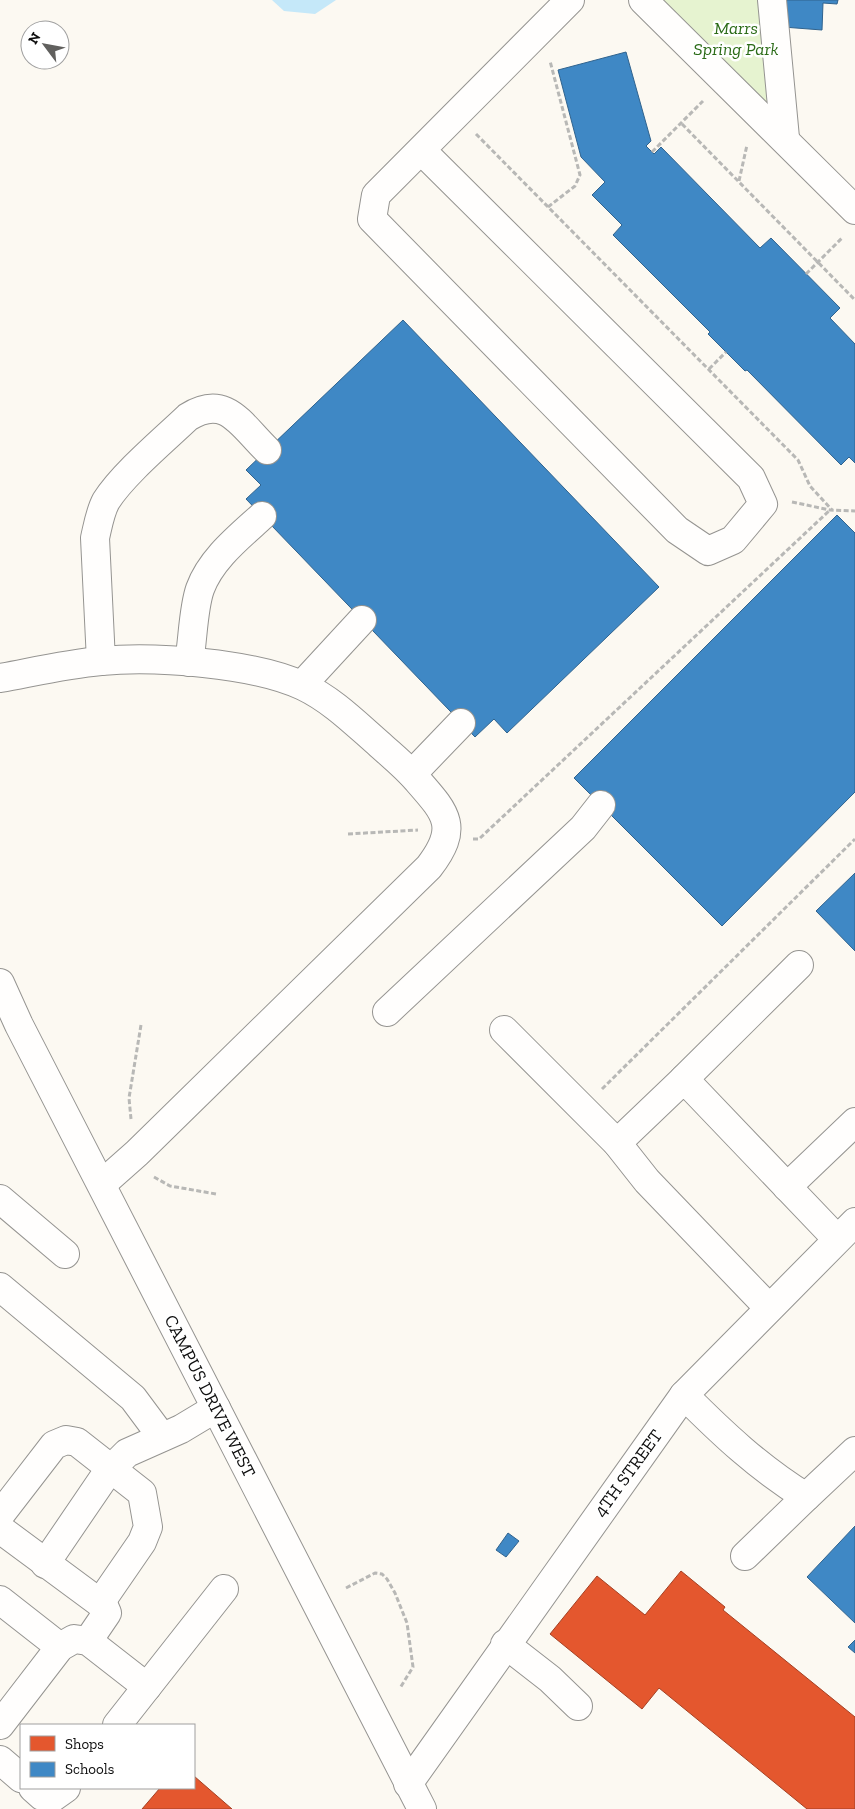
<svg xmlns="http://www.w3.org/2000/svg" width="855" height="1809" font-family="'Zilla Slab',serif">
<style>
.green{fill:#e6f3d0}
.water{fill:#c5e8f9}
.shops{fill:#e4572e;stroke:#a44124}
.schools{fill:#3f88c5;stroke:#30638e}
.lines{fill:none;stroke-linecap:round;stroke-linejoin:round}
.minor-casing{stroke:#959491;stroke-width:30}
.path{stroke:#b8b8b6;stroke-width:3;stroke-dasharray:5 2.5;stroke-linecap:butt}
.minor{stroke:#fffefd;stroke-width:28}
.labels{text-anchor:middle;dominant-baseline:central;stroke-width:5;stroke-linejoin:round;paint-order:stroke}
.park-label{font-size:18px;font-style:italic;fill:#2c6c18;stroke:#fff}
.street-label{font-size:18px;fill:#0e0e0e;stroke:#fff}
</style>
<rect width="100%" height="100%" fill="#fcf9f2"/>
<!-- green -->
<polygon class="green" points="644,0 772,0 785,138"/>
<!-- water -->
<polygon class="water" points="272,0 336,0 315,14 284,11"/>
<!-- shops -->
<g class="shops">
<polygon points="681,1571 725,1607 723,1610 855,1717 855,1809 807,1809 659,1688 642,1709 550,1634 597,1576 645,1615"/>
<polygon points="194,1776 232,1809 142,1809 160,1788 194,1788"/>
</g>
<!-- schools -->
<g class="schools">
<polygon points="785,0 838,0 837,4 823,3 822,30 783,27"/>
<polygon points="626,52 651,141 646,146 654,154 661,147 760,248 771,238 840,308 830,318 855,344 855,463 849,457 841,465 747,370 745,371 708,334 710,332 613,235 622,225 592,195 605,182 581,157 558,70"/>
<polygon points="403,320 659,587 507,733 494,719 475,737 246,499 261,485 246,470"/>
<polygon points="837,515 855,533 855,792 722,926 574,778"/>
<polygon points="855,873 855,951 816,911"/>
<polygon points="855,1526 855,1623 807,1577"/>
<polygon points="508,1533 519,1541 506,1557 496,1550"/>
<polygon points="855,1640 855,1653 848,1647"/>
</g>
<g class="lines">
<defs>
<g id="minor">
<polyline points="643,0 855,210"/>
<polyline points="772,0 785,138"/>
<polyline points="421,150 751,478 763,504 733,540 708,551 677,530 372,219 376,195 570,0"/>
<path d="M101,661l-6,-123c3,-13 5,-26 11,-37 17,-27 59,-62 82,-84 38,-24 53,8 79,33"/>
<path d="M189,662c4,-22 4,-53 11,-73 11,-30 39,-52 62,-73"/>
<path d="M0,678c33,-6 67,-14 101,-17 54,-5 153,2 202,25 29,14 51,36 75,57 13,12 27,23 39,37 29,33 43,47 12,87l-292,286 -35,31"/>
<polyline points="302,685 362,620"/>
<polyline points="412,774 461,723"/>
<polyline points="0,983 19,1025 422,1809"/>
<polyline points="387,1012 583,828 601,805"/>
<polyline points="504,1030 617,1143 647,1181 769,1308"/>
<polyline points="684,1079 799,965"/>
<polyline points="617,1143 684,1079 837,1239"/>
<polyline points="787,1187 855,1122"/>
<polyline points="0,1199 65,1254"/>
<polyline points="0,1287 133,1398 162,1437"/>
<path d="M684,1395c39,39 75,73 122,102l49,-46"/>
<polyline points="0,1515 54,1445 66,1440 77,1442 142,1493 148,1527 142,1542 100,1603"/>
<polyline points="0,1529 104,1606 107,1613 88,1641"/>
<polyline points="745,1556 806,1497"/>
<polyline points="45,1564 107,1473 127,1453 181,1429 216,1408"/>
<polyline points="0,1600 60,1647"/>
<polyline points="505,1644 550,1679 578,1706"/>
<polyline points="0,1725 60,1647 74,1639 88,1641 147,1687"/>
<polyline points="117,1725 224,1589"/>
<polyline points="0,1760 21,1778"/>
<polyline points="408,1784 684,1395 855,1222"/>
<polyline points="33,1788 42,1796 52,1798 66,1788"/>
</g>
</defs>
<!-- minor casing -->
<use href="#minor" class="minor-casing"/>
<!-- path -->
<g class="path">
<polyline points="682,124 855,300"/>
<polyline points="476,134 798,460 810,486 832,510"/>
<polyline points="652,152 703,101"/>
<polyline points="739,181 747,145"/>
<polyline points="548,207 575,186 580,175 550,61"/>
<polyline points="806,274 842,238"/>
<polyline points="709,369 726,352"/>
<polyline points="792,502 830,510 855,511"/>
<polyline points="348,834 418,830"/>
<polyline points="473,839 479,839 830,510"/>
<polyline points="602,1089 855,839"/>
<polyline points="131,1119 129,1098 141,1025"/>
<polyline points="154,1177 170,1186 216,1194"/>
<polyline points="346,1588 375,1573 382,1574 387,1579 395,1593 407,1623 413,1667 400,1688"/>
</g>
<!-- minor -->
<use href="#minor" class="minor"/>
</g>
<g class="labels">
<!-- park labels -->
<g class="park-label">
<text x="736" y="28">Marrs<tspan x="736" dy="21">Spring Park</tspan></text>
</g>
<!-- street labels -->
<g class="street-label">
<text transform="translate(210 1396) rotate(63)">CAMPUS DRIVE WEST</text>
<text transform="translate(628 1473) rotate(-54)">4TH STREET</text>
</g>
</g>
<!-- legend -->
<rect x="20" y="1724" width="175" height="65" fill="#ffffff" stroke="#9f9f9f"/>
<rect x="30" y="1736" width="25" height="15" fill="#e4572e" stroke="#9f9f9f"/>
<text x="65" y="1749" font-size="15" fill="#0e0e0e">Shops</text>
<rect x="30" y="1762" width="25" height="15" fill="#3f88c5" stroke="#9f9f9f"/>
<text x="65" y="1774" font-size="15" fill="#0e0e0e">Schools</text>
<!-- north arrow -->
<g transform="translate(45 45) rotate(302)"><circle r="24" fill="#ffffff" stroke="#9f9f9f"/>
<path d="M0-4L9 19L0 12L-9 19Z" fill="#61605e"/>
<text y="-8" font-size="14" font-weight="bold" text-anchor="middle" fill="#0e0e0e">N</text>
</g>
</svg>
